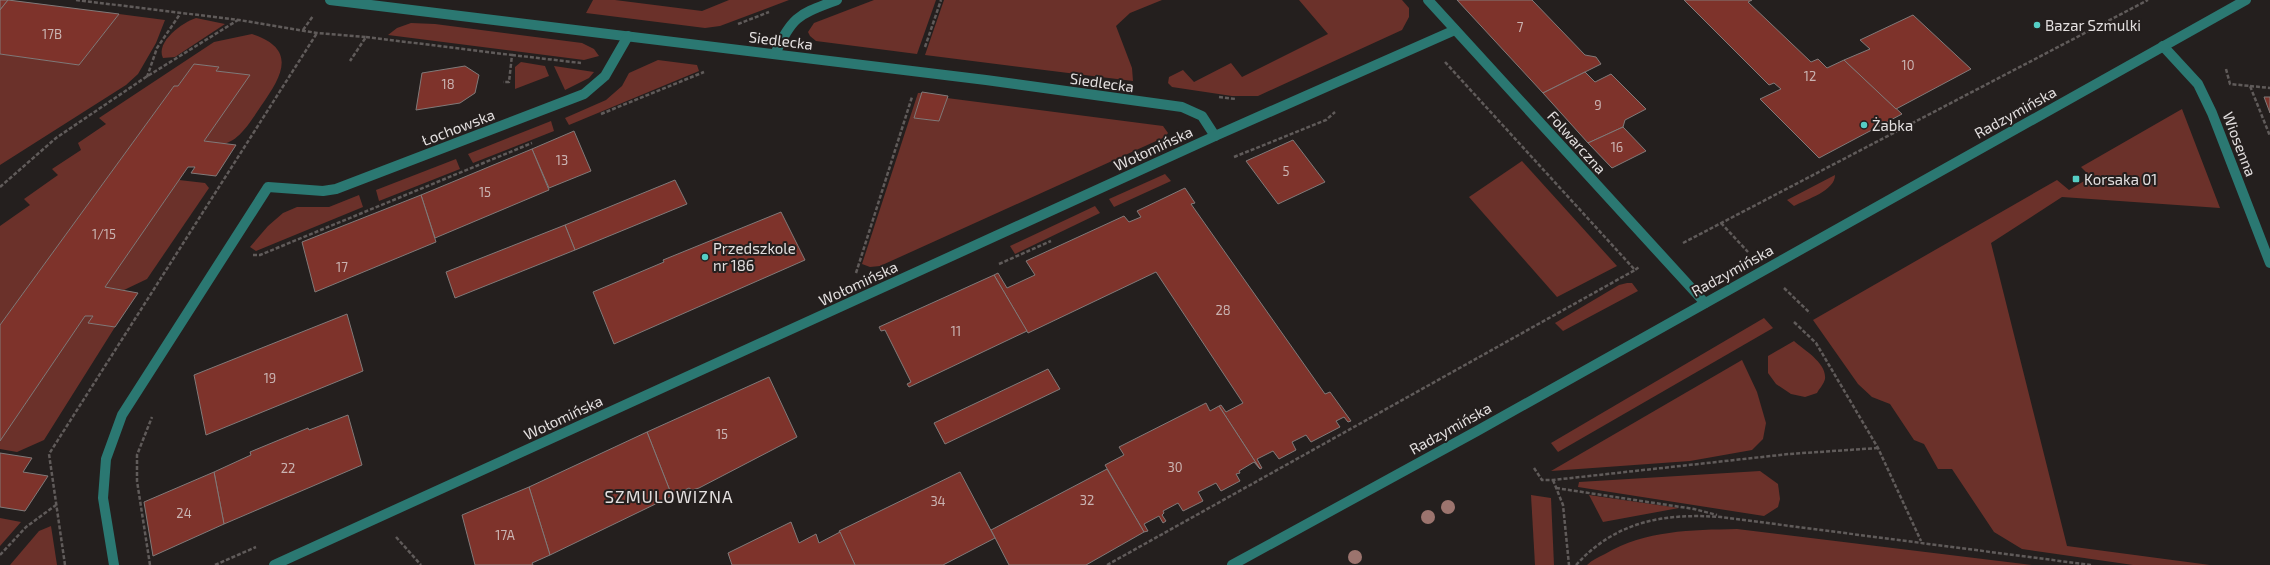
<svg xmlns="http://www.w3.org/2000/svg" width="2270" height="565" font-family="'Exo 2',sans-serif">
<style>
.green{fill:#6b312a}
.building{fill:#7e332b;stroke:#817a79}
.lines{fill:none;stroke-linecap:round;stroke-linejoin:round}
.path{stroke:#605b5a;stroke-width:2.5;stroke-dasharray:4 2;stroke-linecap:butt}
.minor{stroke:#2b7872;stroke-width:10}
.tree{fill:#9c746e}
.poi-dot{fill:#55cec5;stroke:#241f1e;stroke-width:1.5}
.labels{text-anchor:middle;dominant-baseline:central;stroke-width:4;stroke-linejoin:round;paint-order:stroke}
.number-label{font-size:13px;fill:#cab4b2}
.poi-label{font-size:15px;fill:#e3dfdf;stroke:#241f1e;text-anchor:start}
.street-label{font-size:15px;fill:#e3dfdf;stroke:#241f1e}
.quarter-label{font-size:17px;letter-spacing:1px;fill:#e3dfdf;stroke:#241f1e}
</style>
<rect width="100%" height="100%" fill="#241f1e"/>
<!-- green -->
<g class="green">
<polygon points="593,0 615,0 702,11 729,0 789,0 720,26 705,28 586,13"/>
<polygon points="874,0 936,0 917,54 816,41 810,36 808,32 814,23"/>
<polygon points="944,0 1162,0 1130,13 1116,26 1132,68 1133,81 925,55"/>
<polygon points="1299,0 1402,0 1409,8 1409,17 1402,30 1258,96 1232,96 1172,87 1168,83 1169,77 1183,70 1194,82 1231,63 1242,77 1328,34"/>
<polygon points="119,14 165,20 156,43 138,74 126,85 0,165 0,54 79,65"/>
<path d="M196,18l29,6 -50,33 -12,1c-8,-16 20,-36 33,-40z"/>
<polygon points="411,23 435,24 582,43 594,49 599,56 584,60 388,35 397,28"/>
<path d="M252,34c46,15 30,42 9,72 -9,13 -21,35 -38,38 -6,0 -13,-2 -19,-3l45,-66 -33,-4 2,-4 -24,-3 -16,22h-4l-174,239v-99l30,-21 -6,-6 34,-24 -6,-6 29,-19 -3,-7 28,-19 -7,-6 115,-76z"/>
<polygon points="658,60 697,65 699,71 569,125 565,118 606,100 622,86 629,73"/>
<polygon points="521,62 545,66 549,76 515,89 515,67"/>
<polygon points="554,66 594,72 589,78 565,90"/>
<polygon points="918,93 922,93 914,118 939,121 947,98 1163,126 1168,133 1165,137 880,266 870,267 862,264"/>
<polygon points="2182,109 2220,208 2062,197 1991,243 2067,546 2210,565 2133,565 2022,549 1994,532 1952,469 1938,469 1924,444 1914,440 1890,404 1872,397 1858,384 1813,320 2057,180 2069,190 2091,177 2081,167"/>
<polygon points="551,121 554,131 473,163 468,154"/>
<polygon points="456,159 460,169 379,201 376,190"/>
<polygon points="1522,161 1617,266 1557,297 1469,197"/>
<polygon points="1165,174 1171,181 1114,207 1109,199"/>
<path d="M1835,175c0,16 -28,24 -41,31l-7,-6z"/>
<polygon points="179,180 205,183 209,188 147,279 124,290 105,287"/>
<polygon points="359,195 363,207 256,251 250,247 268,226 283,213 297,207 329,207"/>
<polygon points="1095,206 1100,213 1015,254 1010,246"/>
<polygon points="1627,283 1632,283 1638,291 1563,331 1555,323 1619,285"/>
<polygon points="85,316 93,316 89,323 115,327 44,440 17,452 0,449 0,441"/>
<polygon points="1764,318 1773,328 1558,452 1551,443"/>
<path d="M1794,341c10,9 33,22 31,38 -1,5 -6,10 -8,14l-12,4 -14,-3 -15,-10 -8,-11v-17z"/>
<polygon points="1742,360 1757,392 1766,423 1763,439 1752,450 1690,461 1551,471"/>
<polygon points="1760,471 1778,484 1780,499 1778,507 1764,516 1578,487 1579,482"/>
<polygon points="1531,495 1551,498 1554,565 1535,565"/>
<polygon points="1589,495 1679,508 1603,522"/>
<polygon points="0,518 21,522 0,546"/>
<polygon points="51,526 57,565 10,565 39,531"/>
<path d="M1737,529l295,36h-445c5,-5 12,-8 18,-11 41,-24 86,-24 132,-25z"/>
</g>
<!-- building -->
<g class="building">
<polygon points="0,0 8,0 0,10"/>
<polygon points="8,0 119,14 79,65 0,54 0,10"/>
<polygon points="1457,0 1532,0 1585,55 1596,57 1601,64 1543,93"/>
<polygon points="1684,0 1752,0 1748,2 1811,62 1818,59 1827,68 1844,60 1902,114 1819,158 1760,99 1781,89 1774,83 1769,85"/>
<polygon points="1913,15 1971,69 1896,109 1844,60 1870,49 1860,40"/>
<polygon points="194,64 219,67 216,71 250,75 204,141 236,145 216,176 191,173 195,167 188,167 105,287 138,293 115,327 88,323 93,316 85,316 0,441 0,325 174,86 178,86"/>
<polygon points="465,66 479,75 475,93 460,103 416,110 422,73"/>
<polygon points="1585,72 1595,82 1611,74 1646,109 1625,120 1623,127 1588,143 1543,93"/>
<polygon points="922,92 948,96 939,121 914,118"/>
<polygon points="2264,97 2270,97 2270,113"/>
<polygon points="1623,127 1646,151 1612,168 1588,143"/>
<polygon points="574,131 591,171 549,188 532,149"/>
<polygon points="1293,140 1325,182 1278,204 1246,161"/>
<polygon points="532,149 549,190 435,238 421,195"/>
<polygon points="675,180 687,204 575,250 565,225"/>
<polygon points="1185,188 1195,203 1191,204 1325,394 1330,392 1351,421 1348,422 1344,417 1336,421 1340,427 1311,442 1306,435 1292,442 1296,450 1279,459 1273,451 1257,459 1262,468 1260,469 1219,406 1221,405 1226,412 1243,403 1156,272 1028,333 994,275 998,273 1007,288 1035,275 1026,261 1124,216 1129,222 1141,217 1137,211"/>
<polygon points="421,195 436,242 315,292 302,242"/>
<polygon points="781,212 805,260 614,344 593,292 664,262 663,260"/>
<polygon points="565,225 575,250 455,298 446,272"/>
<polygon points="994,275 1027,331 909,387 907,384 911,382 885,330 881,331 879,327"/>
<polygon points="347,314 363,371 206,435 194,375"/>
<polygon points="1048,369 1060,389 945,444 934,423"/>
<polygon points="769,377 797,437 699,488 692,490 689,488 672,496 647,432"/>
<polygon points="1206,403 1210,411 1219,406 1260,469 1254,462 1239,471 1240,473 1236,474 1240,481 1221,491 1216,483 1198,492 1203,501 1183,511 1178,503 1163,511 1164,513 1162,515 1166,521 1163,523 1159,516 1144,524 1148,531 1144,532 1105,465 1124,455 1119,447"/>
<polygon points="348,415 362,465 224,524 214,472 251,455 250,452 308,428 309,430"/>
<polygon points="647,432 672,496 550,555 529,487"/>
<polygon points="0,453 32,458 23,472 48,476 25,511 0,507"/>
<polygon points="1107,469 1144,532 1086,565 1009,565 991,530"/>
<polygon points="214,472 224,524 153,556 144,502"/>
<polygon points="960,472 995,538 943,565 855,565 839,531"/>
<polygon points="529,487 550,555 532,563 533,565 475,565 462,515"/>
<polygon points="791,522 799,543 816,534 819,543 840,532 855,565 732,565 728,553"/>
</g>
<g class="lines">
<!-- path -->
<g class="path">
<polyline points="76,0 239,20 317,33 366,37 350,61"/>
<polyline points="738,24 769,12"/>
<polyline points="303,30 313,16"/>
<polyline points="366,37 512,55 509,82 503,82"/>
<polyline points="925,47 941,0"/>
<polyline points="512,55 581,63"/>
<polyline points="1445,62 1635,270 1639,267"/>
<polyline points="2226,69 2230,84 2250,86 2270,136"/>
<polyline points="147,77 157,48 180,14"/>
<polyline points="2250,86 2270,88"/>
<polyline points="1219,97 1236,99"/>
<polyline points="601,114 704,72"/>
<polyline points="1234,157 1326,120 1335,112"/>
<polyline points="0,187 56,138 146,77 238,20"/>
<polyline points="1721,223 1748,252"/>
<polyline points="1683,243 2148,0"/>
<polyline points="253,255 260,255 532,143"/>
<polyline points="999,264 1051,241"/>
<polyline points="856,273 912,97"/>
<polyline points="1784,288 1810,313"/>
<polyline points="1794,322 1816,343 1878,448 1921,541"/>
<polyline points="1534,468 1542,480 1553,480 1789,454 1878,448"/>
<polyline points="1553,480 1563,505 1569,565"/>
<polyline points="1556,488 1694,509 1717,515"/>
<polyline points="396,537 421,565"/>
<polyline points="0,555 26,527 56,505"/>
<polyline points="65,565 49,454 317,33"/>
<polyline points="150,565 137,481 137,455 152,417"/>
<polyline points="215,565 256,547"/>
<polyline points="1107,565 1635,270"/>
<path d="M1576,565c40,-44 88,-52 145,-48l370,48"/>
</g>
<!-- minor -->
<g class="minor">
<polyline points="330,0 986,80 1182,107 1202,116 1215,136"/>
<polyline points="1428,0 1705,303"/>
<polyline points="2163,46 2198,84 2212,113 2270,263"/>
<path d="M775,54c18,-39 23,-39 62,-54"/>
<polyline points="114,565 103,498 106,459 122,415 268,187 323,191 336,189 584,94 605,76 628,36"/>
<polyline points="274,565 1215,136 1455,30"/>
<polyline points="1232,565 1477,431 2246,0"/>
</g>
</g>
<!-- trees -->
<g class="tree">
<circle cx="1448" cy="507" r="7"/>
<circle cx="1428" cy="517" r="7"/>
<circle cx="1355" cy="557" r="7"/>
</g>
<!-- markers -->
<g class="poi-dot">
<circle cx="2037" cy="25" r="4"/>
<circle cx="1864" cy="125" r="4"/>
<rect x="2072" y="175" width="8" height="8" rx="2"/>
<circle cx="705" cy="257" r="4"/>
</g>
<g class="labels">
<!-- number labels -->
<g class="number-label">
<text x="1520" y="27">7</text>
<text x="52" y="34">17B</text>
<text x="1908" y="65">10</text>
<text x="1810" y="76">12</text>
<text x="448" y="84">18</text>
<text x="1598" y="105">9</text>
<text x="1617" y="147">16</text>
<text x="562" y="160">13</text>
<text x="1286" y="171">5</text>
<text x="485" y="192">15</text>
<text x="104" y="234">1/15</text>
<text x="342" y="267">17</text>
<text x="1223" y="310">28</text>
<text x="956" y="331">11</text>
<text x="270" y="378">19</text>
<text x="722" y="434">15</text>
<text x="1175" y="467">30</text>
<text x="288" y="468">22</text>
<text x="1087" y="500">32</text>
<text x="938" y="501">34</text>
<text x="184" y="513">24</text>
<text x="505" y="535">17A</text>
</g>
<!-- poi labels -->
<g class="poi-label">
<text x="2045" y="25">Bazar Szmulki</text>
<text x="1872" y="125">Żabka</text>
<text x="2084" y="179">Korsaka 01</text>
<text x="713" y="248">Przedszkole<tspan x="713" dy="17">nr 186</tspan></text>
</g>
<!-- street labels -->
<g class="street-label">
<text transform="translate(781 40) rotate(7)">Siedlecka</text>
<text transform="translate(1102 82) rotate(8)">Siedlecka</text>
<text transform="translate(2015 112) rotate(-29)">Radzymińska</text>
<text transform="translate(458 127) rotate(-21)">Łochowska</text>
<text transform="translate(1577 142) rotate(48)">Folwarczna</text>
<text transform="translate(2240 144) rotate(69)">Wiosenna</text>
<text transform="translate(1153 148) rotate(-25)">Wołomińska</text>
<text transform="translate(1732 270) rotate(-29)">Radzymińska</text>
<text transform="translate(858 283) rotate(-25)">Wołomińska</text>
<text transform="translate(563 417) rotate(-25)">Wołomińska</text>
<text transform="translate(1450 428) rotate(-29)">Radzymińska</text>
</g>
<!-- quarter labels -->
<g class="quarter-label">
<text x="669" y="496">SZMULOWIZNA</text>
</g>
</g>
</svg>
